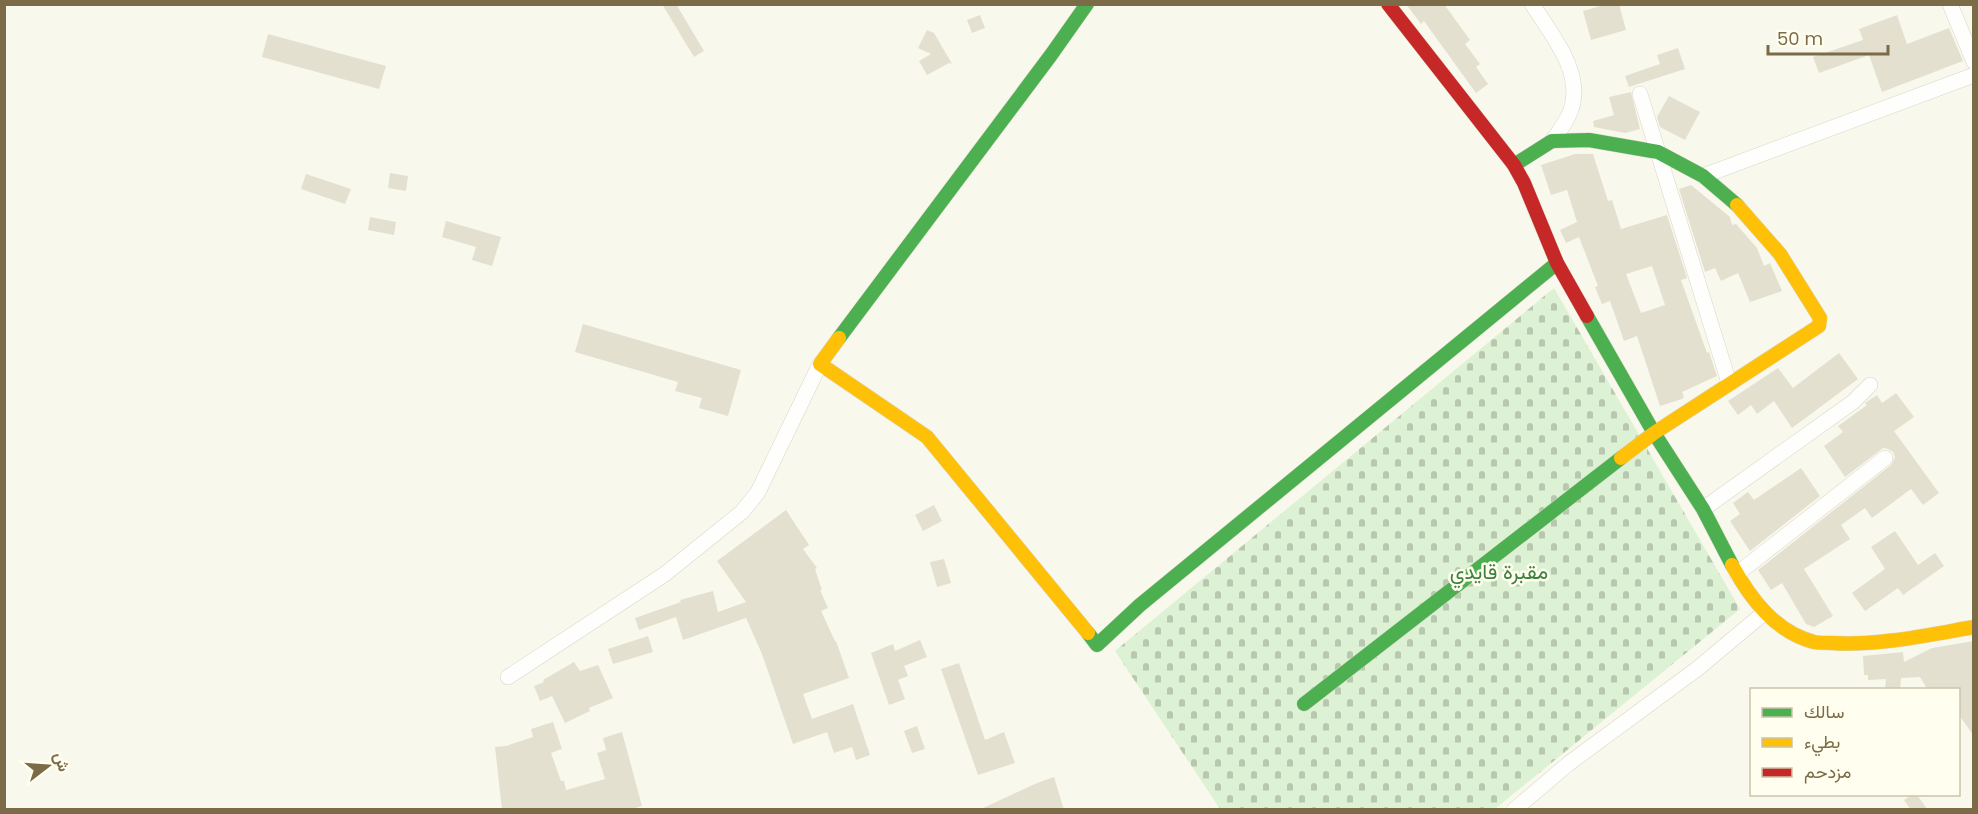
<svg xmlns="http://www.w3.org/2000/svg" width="1978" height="814" font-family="Poppins,Vazirmatn,sans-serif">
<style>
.cemetery{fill:url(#cemetery-stones)}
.building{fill:#e4e0d0;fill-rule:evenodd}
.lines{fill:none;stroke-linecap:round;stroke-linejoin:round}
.street-casing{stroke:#d8d5c8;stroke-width:16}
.fast-casing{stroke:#d9d5c8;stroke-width:15}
.slow-casing{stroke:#d9d5c8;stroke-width:15}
.jam-casing{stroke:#d9d5c8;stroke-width:15}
.street{stroke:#fefefc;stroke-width:15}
.fast{stroke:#4caf50;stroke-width:14}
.slow{stroke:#ffc107;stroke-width:14}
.jam{stroke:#c62828;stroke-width:14}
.labels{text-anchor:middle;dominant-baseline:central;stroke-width:5;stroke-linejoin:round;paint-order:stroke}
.park-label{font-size:21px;fill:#3d823f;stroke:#fffeef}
</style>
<defs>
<pattern id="cemetery-stones" width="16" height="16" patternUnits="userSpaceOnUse" patternTransform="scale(1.5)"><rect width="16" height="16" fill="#ddf2d5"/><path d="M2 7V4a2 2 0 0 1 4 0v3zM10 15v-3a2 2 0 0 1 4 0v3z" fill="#b8c8af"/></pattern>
</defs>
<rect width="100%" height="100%" fill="#f9f8ec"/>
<!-- cemetery -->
<polygon class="cemetery" points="1554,288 1740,609 1495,809 1220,809 1115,651"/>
<!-- building -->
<g class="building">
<polygon points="662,4 676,4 704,51 694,57"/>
<polygon points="1406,4 1444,4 1470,40 1465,44 1480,64 1476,67 1488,84 1476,93 1424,21 1421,24"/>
<polygon points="1607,4 1619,4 1626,30 1591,40 1583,11"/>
<polygon points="980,15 985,28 972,33 967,20"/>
<polygon points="1897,15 1907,44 1949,28 1963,61 1882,92 1869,55 1819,73 1813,57 1863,40 1859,29"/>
<polygon points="927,30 934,33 952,64 949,63 927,75 919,61 931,54 918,48"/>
<polygon points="268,34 386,66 379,89 262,57"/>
<polygon points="1678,48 1685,69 1629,87 1625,76 1660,64 1657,55"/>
<polygon points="1631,92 1640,129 1625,133 1594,127 1593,121 1614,115 1609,97"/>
<polygon points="1669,96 1700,112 1685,140 1660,127 1657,117"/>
<path d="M1575,154h18l15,47 4,-1 9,29 46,-14 20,63 -6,2 26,73 2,-1 8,24 -35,16 2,5 -2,2 -22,7 -23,-70 -13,5 -14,-40 -8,3 -7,-17 3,-1 -19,-49 -13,6 -6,-13 17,-8 -10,-32 -16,5 -10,-30zM1652,266l13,39 -24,8 -15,-39z"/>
<polygon points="390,173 408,176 406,191 388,188"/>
<polygon points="306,174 351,189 345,204 301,189"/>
<polygon points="1691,185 1730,217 1732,225 1736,224 1757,248 1764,266 1770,263 1782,291 1750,302 1738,273 1721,281 1715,268 1705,272 1679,189"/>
<polygon points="370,217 396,222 394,235 368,230"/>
<polygon points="446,221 501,237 492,266 472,260 476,247 442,237"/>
<polygon points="583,324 741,370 728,416 699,408 702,398 675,391 678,382 575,352"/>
<polygon points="1839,353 1858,379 1792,428 1774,401 1757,414 1751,405 1738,415 1728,401 1778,368 1793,388"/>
<polygon points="1896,393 1914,417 1894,431 1939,493 1923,505 1911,489 1872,518 1865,508 1841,525 1850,539 1804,569 1833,616 1814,627 1806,624 1782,583 1771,590 1758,570 1891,465 1895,457 1893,452 1888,449 1883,448 1845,477 1824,446 1843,432 1838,426 1867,405 1865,403 1877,395 1882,403"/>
<polygon points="1801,468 1820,496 1750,551 1730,521 1740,514 1733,503 1748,492 1754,500"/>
<polygon points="934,505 942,521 923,531 915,515"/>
<polygon points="786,510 809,545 803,549 817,568 815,569 822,590 820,590 828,608 821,611 835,641 836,641 849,678 803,694 812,719 853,704 870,755 856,760 852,747 834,753 827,732 793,744 762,654 746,618 683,640 676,617 639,630 635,618 681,602 680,600 713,591 718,612 746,602 717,561"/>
<polygon points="1895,531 1918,565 1935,553 1944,566 1903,595 1898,588 1865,611 1852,593 1885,569 1871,547"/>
<polygon points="944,559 951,583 937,587 930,562"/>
<polygon points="648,636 653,652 613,664 608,649"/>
<polygon points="920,640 927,657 904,666 908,676 898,680 905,699 889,705 871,653 893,644 895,651"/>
<polygon points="1974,641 1974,736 1959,715 1959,690 1928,690 1920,677 1901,678 1900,690 1885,690 1886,679 1868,680 1868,675 1864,675 1863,656 1903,652 1904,662 1932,648"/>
<polygon points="574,662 580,671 598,665 613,698 589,708 590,711 565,723 552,696 540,701 534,686 544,682 543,680"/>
<polygon points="959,663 985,740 1004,732 1015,763 978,775 941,669"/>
<polygon points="553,722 562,749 551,753 561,781 564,781 566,790 605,779 597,753 606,750 603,738 622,732 642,806 628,810 502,810 495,747 506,746 533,737 531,729"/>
<polygon points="917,726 925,749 912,753 904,731"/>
<polygon points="1054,777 1064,810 979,810 1037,783"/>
<polygon points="1912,795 1917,795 1928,810 1911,810 1904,800"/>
</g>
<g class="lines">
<defs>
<g id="street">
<path d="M1532,4c19,30 52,68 39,106 -4,11 -12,22 -19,31"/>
<polyline points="1950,4 1974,62"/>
<polyline points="1640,94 1729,383"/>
<polyline points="1703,176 1974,75"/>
<polyline points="1703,509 1853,402 1870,385"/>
<polyline points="1737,574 1885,458"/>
<polyline points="508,677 665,574 742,512 758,492 820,364"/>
<polyline points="1514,810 1568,764 1697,669 1764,613"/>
</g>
<g id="fast">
<polyline points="1514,165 1552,141 1589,140 1658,152 1703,176 1737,205"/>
<polyline points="1587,316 1654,433 1703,509 1732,565"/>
<polyline points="839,338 1051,55 1087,4"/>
<polyline points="1088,633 1097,645 1140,605 1557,263"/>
<polyline points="1304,704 1621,458"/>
</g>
<g id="slow">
<polyline points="839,338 820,364 927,437 1088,633"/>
<polyline points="1621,458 1654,433 1819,326 1820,318 1780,254 1737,205"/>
<path d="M1732,565c18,33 43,67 82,77 5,1 12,1 18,1 47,3 96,-8 142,-16"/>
</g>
<polyline id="jam" points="1388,4 1514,165 1524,183 1557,263 1587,316"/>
</defs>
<!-- street casing -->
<use href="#street" class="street-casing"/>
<!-- fast casing -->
<use href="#fast" class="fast-casing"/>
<!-- slow casing -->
<use href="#slow" class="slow-casing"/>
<!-- jam casing -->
<use href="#jam" class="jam-casing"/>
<!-- street -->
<use href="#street" class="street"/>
<!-- fast -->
<use href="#fast" class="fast"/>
<!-- slow -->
<use href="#slow" class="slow"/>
<!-- jam -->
<use href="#jam" class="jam"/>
</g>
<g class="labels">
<!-- park labels -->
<g class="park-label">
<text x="1499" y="571">مقبرة قايدي</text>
</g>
</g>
<!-- border -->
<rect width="1978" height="814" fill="none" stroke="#7c6b47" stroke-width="12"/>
<!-- legend -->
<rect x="1750" y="688" width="210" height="108" fill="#fffeef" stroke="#cbc3ac" stroke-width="1.5"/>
<rect x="1762" y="708" width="30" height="9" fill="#4caf50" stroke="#cbc3ac" stroke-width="1.5"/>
<text x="1804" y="718" font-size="18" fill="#7c6b47">سالك</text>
<rect x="1762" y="738" width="30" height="9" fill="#ffc107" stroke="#cbc3ac" stroke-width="1.5"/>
<text x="1804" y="748" font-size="18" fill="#7c6b47">بطيء</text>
<rect x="1762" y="768" width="30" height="9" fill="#c62828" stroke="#cbc3ac" stroke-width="1.5"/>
<text x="1804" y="778" font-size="18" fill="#7c6b47">مزدحم</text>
<!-- north arrow -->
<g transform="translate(48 766) rotate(73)" stroke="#fffeef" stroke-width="4.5" paint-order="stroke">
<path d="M0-4.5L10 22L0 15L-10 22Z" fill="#7c6b47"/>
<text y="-9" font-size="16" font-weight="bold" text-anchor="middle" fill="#7c6b47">ش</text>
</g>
<!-- scale -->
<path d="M1768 45v9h120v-9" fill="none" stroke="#7c6b47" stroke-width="3"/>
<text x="1777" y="45" font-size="18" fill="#7c6b47" stroke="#fffeef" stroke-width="4.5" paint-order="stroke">50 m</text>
</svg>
